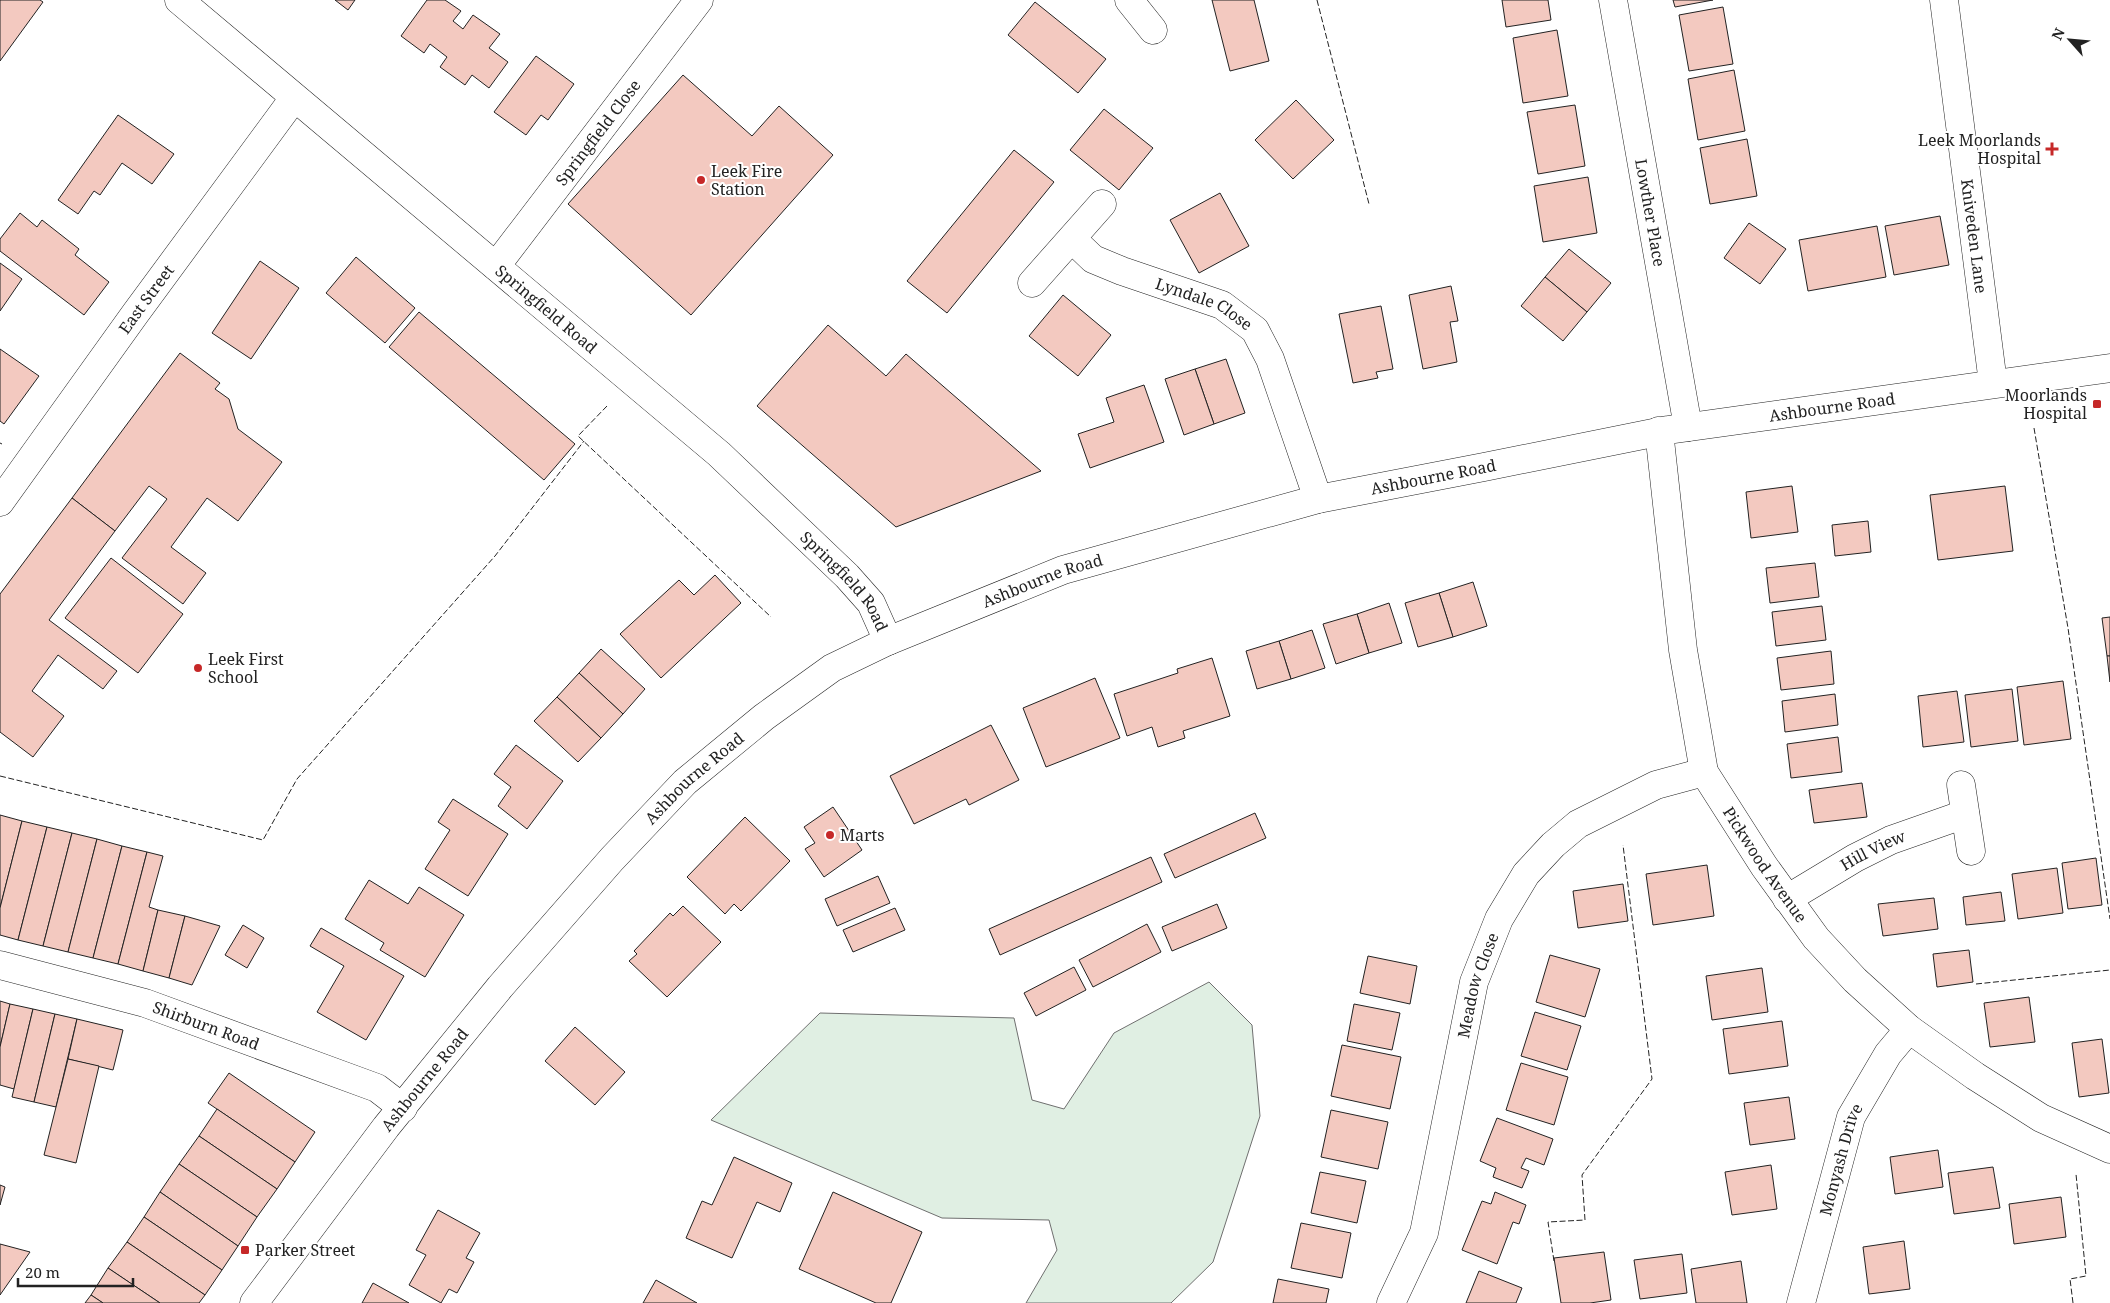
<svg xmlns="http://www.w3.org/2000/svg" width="2110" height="1303" font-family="'Noto Serif',serif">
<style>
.green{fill:#e0efe3;stroke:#6f6f6f}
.building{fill:#f3c9c0;stroke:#222}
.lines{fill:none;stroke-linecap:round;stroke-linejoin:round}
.minor-casing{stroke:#222;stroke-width:29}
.highway-casing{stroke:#222;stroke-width:29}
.minor{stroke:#fff;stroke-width:28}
.highway{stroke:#fff;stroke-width:28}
.fence{stroke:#222;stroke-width:1;stroke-dasharray:6 2.5;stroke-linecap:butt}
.poi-dot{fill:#c62828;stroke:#fff;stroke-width:2}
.labels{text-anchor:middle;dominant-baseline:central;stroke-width:4;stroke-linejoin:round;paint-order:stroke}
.street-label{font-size:16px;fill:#222;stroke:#fff}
.poi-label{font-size:16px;fill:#222;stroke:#fff;text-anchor:start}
</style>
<rect width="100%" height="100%" fill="#fff"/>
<!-- green -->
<polygon class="green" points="1209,982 1252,1025 1260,1116 1213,1262 1171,1303 1026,1303 1057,1250 1049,1220 942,1218 711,1120 820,1013 1014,1018 1032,1100 1064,1109 1114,1033"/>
<!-- building -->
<g class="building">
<polygon points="0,0 40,0 43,2 0,61"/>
<polygon points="335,0 355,0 348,10"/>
<polygon points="427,0 445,0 461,11 453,21 463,29 473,15 500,34 489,48 508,62 489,88 472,75 465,85 440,67 447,57 430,44 424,53 401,36"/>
<polygon points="1212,0 1254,0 1269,61 1230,71"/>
<polygon points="1502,0 1548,0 1551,20 1506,27"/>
<polygon points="1673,0 1713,0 1675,7"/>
<polygon points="1035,2 1106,59 1078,93 1008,35"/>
<polygon points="1723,7 1733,64 1689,71 1679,15"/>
<polygon points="1557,30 1568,96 1523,103 1513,38"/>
<polygon points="536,56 574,84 548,120 541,115 526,135 494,112"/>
<polygon points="1734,70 1745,131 1698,140 1688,79"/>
<polygon points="683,75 752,136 779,106 833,155 691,315 568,204"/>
<polygon points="1296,100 1334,140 1293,179 1255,140"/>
<polygon points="1575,105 1585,166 1538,174 1527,112"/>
<polygon points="1104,109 1153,148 1119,190 1070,150"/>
<polygon points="118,115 174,154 152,184 122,163 100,195 94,191 78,214 58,200"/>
<polygon points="1747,139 1757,196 1710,204 1700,148"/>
<polygon points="1014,150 1054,182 947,313 907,281"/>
<polygon points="1588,177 1597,233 1543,242 1534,186"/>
<polygon points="1220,193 1249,246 1199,273 1170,220"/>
<polygon points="20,213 37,227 42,220 79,249 75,255 109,282 84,315 0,251 0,239"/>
<polygon points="1940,216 1949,265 1894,275 1885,226"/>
<polygon points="1749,223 1786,249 1760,284 1724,258"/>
<polygon points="1877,226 1886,277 1808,291 1799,240"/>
<polygon points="1569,249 1611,283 1587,312 1545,277"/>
<polygon points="356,257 415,308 385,343 326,293"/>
<polygon points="260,261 299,288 251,359 212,333"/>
<polygon points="0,263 22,279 0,311"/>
<polygon points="1545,277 1587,312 1563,341 1521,306"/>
<polygon points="1451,286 1458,321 1450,322 1457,362 1423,369 1409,295"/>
<polygon points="1063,295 1111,335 1078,376 1029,336"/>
<polygon points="1381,306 1393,369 1376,372 1378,378 1353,383 1339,314"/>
<polygon points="419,312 575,444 544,480 389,347"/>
<polygon points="828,325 886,376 906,354 1041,471 896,527 757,406"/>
<polygon points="0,349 39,376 4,424 0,421"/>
<polygon points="180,353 220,383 215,389 229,399 238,429 282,462 238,521 207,498 171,547 206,573 183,604 122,558 167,499 149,486 115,531 72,498"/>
<polygon points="1226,359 1245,413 1214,424 1195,369"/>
<polygon points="1195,369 1214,424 1184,435 1165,379"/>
<polygon points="1144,385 1164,442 1090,468 1078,434 1114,422 1106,398"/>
<polygon points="1792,486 1798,532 1751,538 1746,492"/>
<polygon points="2005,486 2013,551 1938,560 1930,495"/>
<polygon points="72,498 115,531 49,620 117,671 103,689 58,655 32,691 64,716 33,757 0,732 0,594"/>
<polygon points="1868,521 1871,552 1835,556 1832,525"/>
<polygon points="111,558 183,614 138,673 65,618"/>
<polygon points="1815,563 1819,597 1770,603 1766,568"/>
<polygon points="715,575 741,603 661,678 620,634 679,580 694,595"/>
<polygon points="1473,582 1487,626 1453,637 1439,593"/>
<polygon points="1439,593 1453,637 1418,647 1405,603"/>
<polygon points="1389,603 1402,643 1369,653 1357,614"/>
<polygon points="1822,606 1826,640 1776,646 1772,612"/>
<polygon points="1357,614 1369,653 1336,664 1323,624"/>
<polygon points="2110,617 2110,656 2107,656 2102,618"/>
<polygon points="1312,630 1325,668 1291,679 1279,641"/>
<polygon points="1279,641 1291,679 1257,689 1246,651"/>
<polygon points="601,649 645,689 623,714 579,673"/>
<polygon points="1831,651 1834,684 1781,690 1777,658"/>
<polygon points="2107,656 2110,656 2110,682"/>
<polygon points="1212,658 1230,716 1183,731 1185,738 1158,747 1152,727 1127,736 1114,694 1178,673 1177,669"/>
<polygon points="579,673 623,714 601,738 557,697"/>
<polygon points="1095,678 1120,738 1046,767 1023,708"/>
<polygon points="2063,681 2071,739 2024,745 2017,687"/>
<polygon points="2012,689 2018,741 1971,747 1965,695"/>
<polygon points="1957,691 1964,742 1923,747 1918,696"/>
<polygon points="1835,694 1838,725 1785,732 1782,701"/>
<polygon points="557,697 601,738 578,762 534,721"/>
<polygon points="991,725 1019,780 969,805 966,799 914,824 890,776"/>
<polygon points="1838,737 1842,772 1791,778 1787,744"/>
<polygon points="516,745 563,781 527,829 498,806 511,787 494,774"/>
<polygon points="1862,783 1867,817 1814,823 1809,790"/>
<polygon points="453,799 508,834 468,896 425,869 450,830 438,822"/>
<polygon points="833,807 862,850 824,877 805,849 815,843 804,827"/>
<polygon points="1255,813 1266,838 1175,878 1164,854"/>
<polygon points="0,815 22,821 0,908"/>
<polygon points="745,817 790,861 741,911 734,904 725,914 687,877"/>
<polygon points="22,821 47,827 18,940 0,935 0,908"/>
<polygon points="47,827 72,833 43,946 18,940"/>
<polygon points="72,833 97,839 68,952 43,946"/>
<polygon points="97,839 122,846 93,958 68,952"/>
<polygon points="122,846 147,852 118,964 93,958"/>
<polygon points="147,852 163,856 149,907 158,910 143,971 118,964"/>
<polygon points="1151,857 1162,882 1000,955 989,929"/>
<polygon points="2096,858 2102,905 2068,909 2062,863"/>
<polygon points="1707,865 1714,916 1653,925 1646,874"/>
<polygon points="2057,868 2063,913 2018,919 2012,874"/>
<polygon points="878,876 890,903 837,926 825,899"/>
<polygon points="369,880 408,904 419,887 464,915 425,977 380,950 384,943 345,919"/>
<polygon points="1623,884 1628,921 1578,928 1573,891"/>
<polygon points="2001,892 2005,921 1966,925 1963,897"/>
<polygon points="1934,898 1938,929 1883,936 1878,904"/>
<polygon points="1217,904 1227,928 1172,951 1162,927"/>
<polygon points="683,906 721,942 667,997 629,961 637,954 634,951 670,913 673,916"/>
<polygon points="895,908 905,930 853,952 843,930"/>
<polygon points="158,910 185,916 169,978 143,971"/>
<polygon points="185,916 220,926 192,985 169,978"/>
<polygon points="1147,924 1161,952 1093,987 1079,960"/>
<polygon points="243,925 264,938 247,968 225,955"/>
<polygon points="321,928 404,976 366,1040 317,1012 344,966 310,946"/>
<polygon points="1969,950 1973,982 1937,987 1933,954"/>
<polygon points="1550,955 1600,969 1585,1017 1536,1002"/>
<polygon points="1368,956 1417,966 1410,1004 1360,993"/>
<polygon points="1074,967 1086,990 1036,1016 1024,993"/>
<polygon points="1762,968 1768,1012 1712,1020 1706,976"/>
<polygon points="2029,997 2035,1042 1990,1047 1984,1003"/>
<polygon points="0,1001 10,1004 0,1047"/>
<polygon points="10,1004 33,1009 14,1089 0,1085 0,1047"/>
<polygon points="1354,1004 1400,1013 1392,1050 1347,1041"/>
<polygon points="33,1009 55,1014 34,1102 12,1097"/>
<polygon points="1535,1012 1581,1026 1567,1070 1521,1056"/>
<polygon points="55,1014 77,1019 56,1107 34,1102"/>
<polygon points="77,1019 123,1030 113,1070 68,1059"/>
<polygon points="1782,1021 1788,1066 1729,1074 1723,1029"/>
<polygon points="575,1027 625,1072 595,1105 545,1061"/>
<polygon points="2102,1039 2109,1093 2079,1097 2072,1043"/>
<polygon points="1342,1045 1401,1057 1390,1109 1331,1096"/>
<polygon points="68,1059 99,1066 76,1163 44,1155"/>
<polygon points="1521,1063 1568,1077 1554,1125 1506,1110"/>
<polygon points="229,1073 315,1132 295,1162 208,1103"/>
<polygon points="1789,1097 1795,1139 1750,1145 1744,1103"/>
<polygon points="217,1109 295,1162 277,1189 199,1136"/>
<polygon points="1331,1110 1388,1122 1378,1169 1321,1157"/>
<polygon points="1497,1118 1553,1139 1544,1165 1526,1158 1521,1168 1529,1171 1522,1188 1493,1177 1496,1168 1480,1161"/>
<polygon points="199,1136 277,1189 257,1217 179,1164"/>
<polygon points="1938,1150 1943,1187 1895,1194 1890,1157"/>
<polygon points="734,1157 792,1183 780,1212 757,1202 732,1258 686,1238 702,1201 712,1205"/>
<polygon points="179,1164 257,1217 238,1246 160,1192"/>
<polygon points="1771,1165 1777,1209 1732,1215 1725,1172"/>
<polygon points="1993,1167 2000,1208 1954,1214 1948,1173"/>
<polygon points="1320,1172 1366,1181 1357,1223 1311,1213"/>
<polygon points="0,1185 5,1187 0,1205"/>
<polygon points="160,1192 238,1246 222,1270 144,1217"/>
<polygon points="833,1192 922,1232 891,1303 876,1303 799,1269"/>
<polygon points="1495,1192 1526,1205 1519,1224 1513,1222 1497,1264 1462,1250 1482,1201 1491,1204"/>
<polygon points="2061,1197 2066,1237 2014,1244 2009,1204"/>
<polygon points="438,1210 480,1233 466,1258 474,1262 457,1293 449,1289 441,1303 409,1285 426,1255 416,1250"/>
<polygon points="144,1217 222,1270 205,1295 127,1242"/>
<polygon points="1301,1223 1351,1233 1342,1278 1291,1268"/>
<polygon points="1904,1241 1910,1289 1869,1294 1863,1247"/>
<polygon points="127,1242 205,1295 199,1303 160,1303 108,1268"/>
<polygon points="0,1244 30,1252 0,1295"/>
<polygon points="1604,1252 1611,1300 1590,1303 1561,1303 1554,1258"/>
<polygon points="1682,1254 1687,1293 1640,1299 1634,1260"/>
<polygon points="1741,1261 1747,1303 1696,1303 1691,1269"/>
<polygon points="108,1268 160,1303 103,1303 91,1295"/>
<polygon points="1479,1271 1522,1288 1516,1303 1466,1303"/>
<polygon points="1278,1279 1329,1289 1326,1303 1273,1303"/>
<polygon points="656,1280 697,1303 643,1303"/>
<polygon points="373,1283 409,1303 362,1303"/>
<polygon points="91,1295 103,1303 85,1303"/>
</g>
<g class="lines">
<defs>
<g id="minor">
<polyline points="1129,0 1153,30"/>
<path id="s1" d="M1613,0l75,427"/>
<path id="s2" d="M1944,0l49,383"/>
<path id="s3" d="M1072,239l21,20 29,12 100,34 33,25 15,29 48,140"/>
<path id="s4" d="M496,266l203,-266"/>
<polyline points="1032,283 1102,204"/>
<path id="s5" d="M1659,431l24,219 21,122 60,94 52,72 39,42 54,49 66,47 66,42 69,31"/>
<path id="s6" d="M0,502l135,-188 159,-216"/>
<polyline points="1961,785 1971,851"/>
<path id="s7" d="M1787,899l68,-41 36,-18 74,-26"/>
<path id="s8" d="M0,965l145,38 232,85 26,20"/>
<path id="s9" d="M1391,1303l33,-70 50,-251 25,-63 27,-45 27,-29 25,-21 78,-39 48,-13"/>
<path id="s10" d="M1801,1303l50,-186 37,-63 21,-25"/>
</g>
<g id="highway">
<path id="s11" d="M179,0l540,454 128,122 24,27 17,38"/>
<path id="s12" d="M254,1303l132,-176 114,-140 112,-128 73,-77 79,-65 68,-49 56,-27 175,-71 255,-71 166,-32 184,-37 442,-62"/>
</g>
</defs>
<!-- minor casing -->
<use href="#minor" class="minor-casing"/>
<!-- highway casing -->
<use href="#highway" class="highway-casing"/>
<!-- minor -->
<use href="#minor" class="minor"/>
<!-- highway -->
<use href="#highway" class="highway"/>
<!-- fence -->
<g class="fence">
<polyline points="1317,0 1369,204"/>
<polyline points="607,406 578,436 771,617"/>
<polyline points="2034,428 2068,628 2110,919"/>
<polyline points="0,443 2,444"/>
<polyline points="0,776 263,840 297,779 495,556 584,441"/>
<polyline points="1976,984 2110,970"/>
<polyline points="1554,1261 1548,1222 1585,1220 1582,1175 1652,1079 1623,845"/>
<polyline points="2073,1303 2070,1279 2086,1276 2076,1174"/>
</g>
</g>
<!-- markers -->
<g class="poi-dot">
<path d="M2049.5 141.5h5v5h5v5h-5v5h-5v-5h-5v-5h5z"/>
<circle cx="701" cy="180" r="5"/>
<rect x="2092" y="399" width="10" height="10" rx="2.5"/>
<circle cx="198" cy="668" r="5"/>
<circle cx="830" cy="835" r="5"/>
<rect x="240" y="1245" width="10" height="10" rx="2.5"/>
</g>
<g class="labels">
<!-- street labels -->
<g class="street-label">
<text stroke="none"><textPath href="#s4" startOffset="168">Springfield Close</textPath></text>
<text stroke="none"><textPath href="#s1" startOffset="216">Lowther Place</textPath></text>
<text stroke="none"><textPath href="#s2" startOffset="238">Kniveden Lane</textPath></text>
<text stroke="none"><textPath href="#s6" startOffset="250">East Street</textPath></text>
<text stroke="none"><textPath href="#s3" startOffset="149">Lyndale Close</textPath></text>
<text stroke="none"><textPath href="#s11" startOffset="480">Springfield Road</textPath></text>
<text stroke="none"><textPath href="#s12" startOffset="1901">Ashbourne Road</textPath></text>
<text stroke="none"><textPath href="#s12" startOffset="1496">Ashbourne Road</textPath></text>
<text stroke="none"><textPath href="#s12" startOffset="1091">Ashbourne Road</textPath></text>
<text stroke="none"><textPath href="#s11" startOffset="885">Springfield Road</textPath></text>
<text stroke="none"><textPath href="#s12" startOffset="686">Ashbourne Road</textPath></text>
<text stroke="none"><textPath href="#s7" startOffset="99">Hill View</textPath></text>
<text stroke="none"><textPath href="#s5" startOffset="455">Pickwood Avenue</textPath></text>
<text stroke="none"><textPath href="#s9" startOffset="331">Meadow Close</textPath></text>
<text stroke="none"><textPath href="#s8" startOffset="215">Shirburn Road</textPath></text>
<text stroke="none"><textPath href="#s12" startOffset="281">Ashbourne Road</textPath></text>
<text stroke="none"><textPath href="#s10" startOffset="149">Monyash Drive</textPath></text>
</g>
<!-- poi labels -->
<g class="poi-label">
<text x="2041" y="140" text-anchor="end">Leek Moorlands<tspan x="2041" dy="18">Hospital</tspan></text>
<text x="711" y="171">Leek Fire<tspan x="711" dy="18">Station</tspan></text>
<text x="2087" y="395" text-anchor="end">Moorlands<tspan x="2087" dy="18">Hospital</tspan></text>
<text x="208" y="659">Leek First<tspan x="208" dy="18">School</tspan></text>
<text x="840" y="835">Marts</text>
<text x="255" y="1250">Parker Street</text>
</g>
</g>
<!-- north arrow -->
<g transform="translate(2070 40) rotate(297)" stroke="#ffffff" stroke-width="4" paint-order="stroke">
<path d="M0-4L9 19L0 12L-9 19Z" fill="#222222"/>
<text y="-8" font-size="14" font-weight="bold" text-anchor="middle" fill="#222222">N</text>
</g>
<!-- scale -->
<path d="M18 1278v8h115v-8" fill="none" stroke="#222222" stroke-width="2.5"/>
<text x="25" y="1278" font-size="15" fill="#222222" stroke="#ffffff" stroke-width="4" paint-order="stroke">20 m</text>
</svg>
